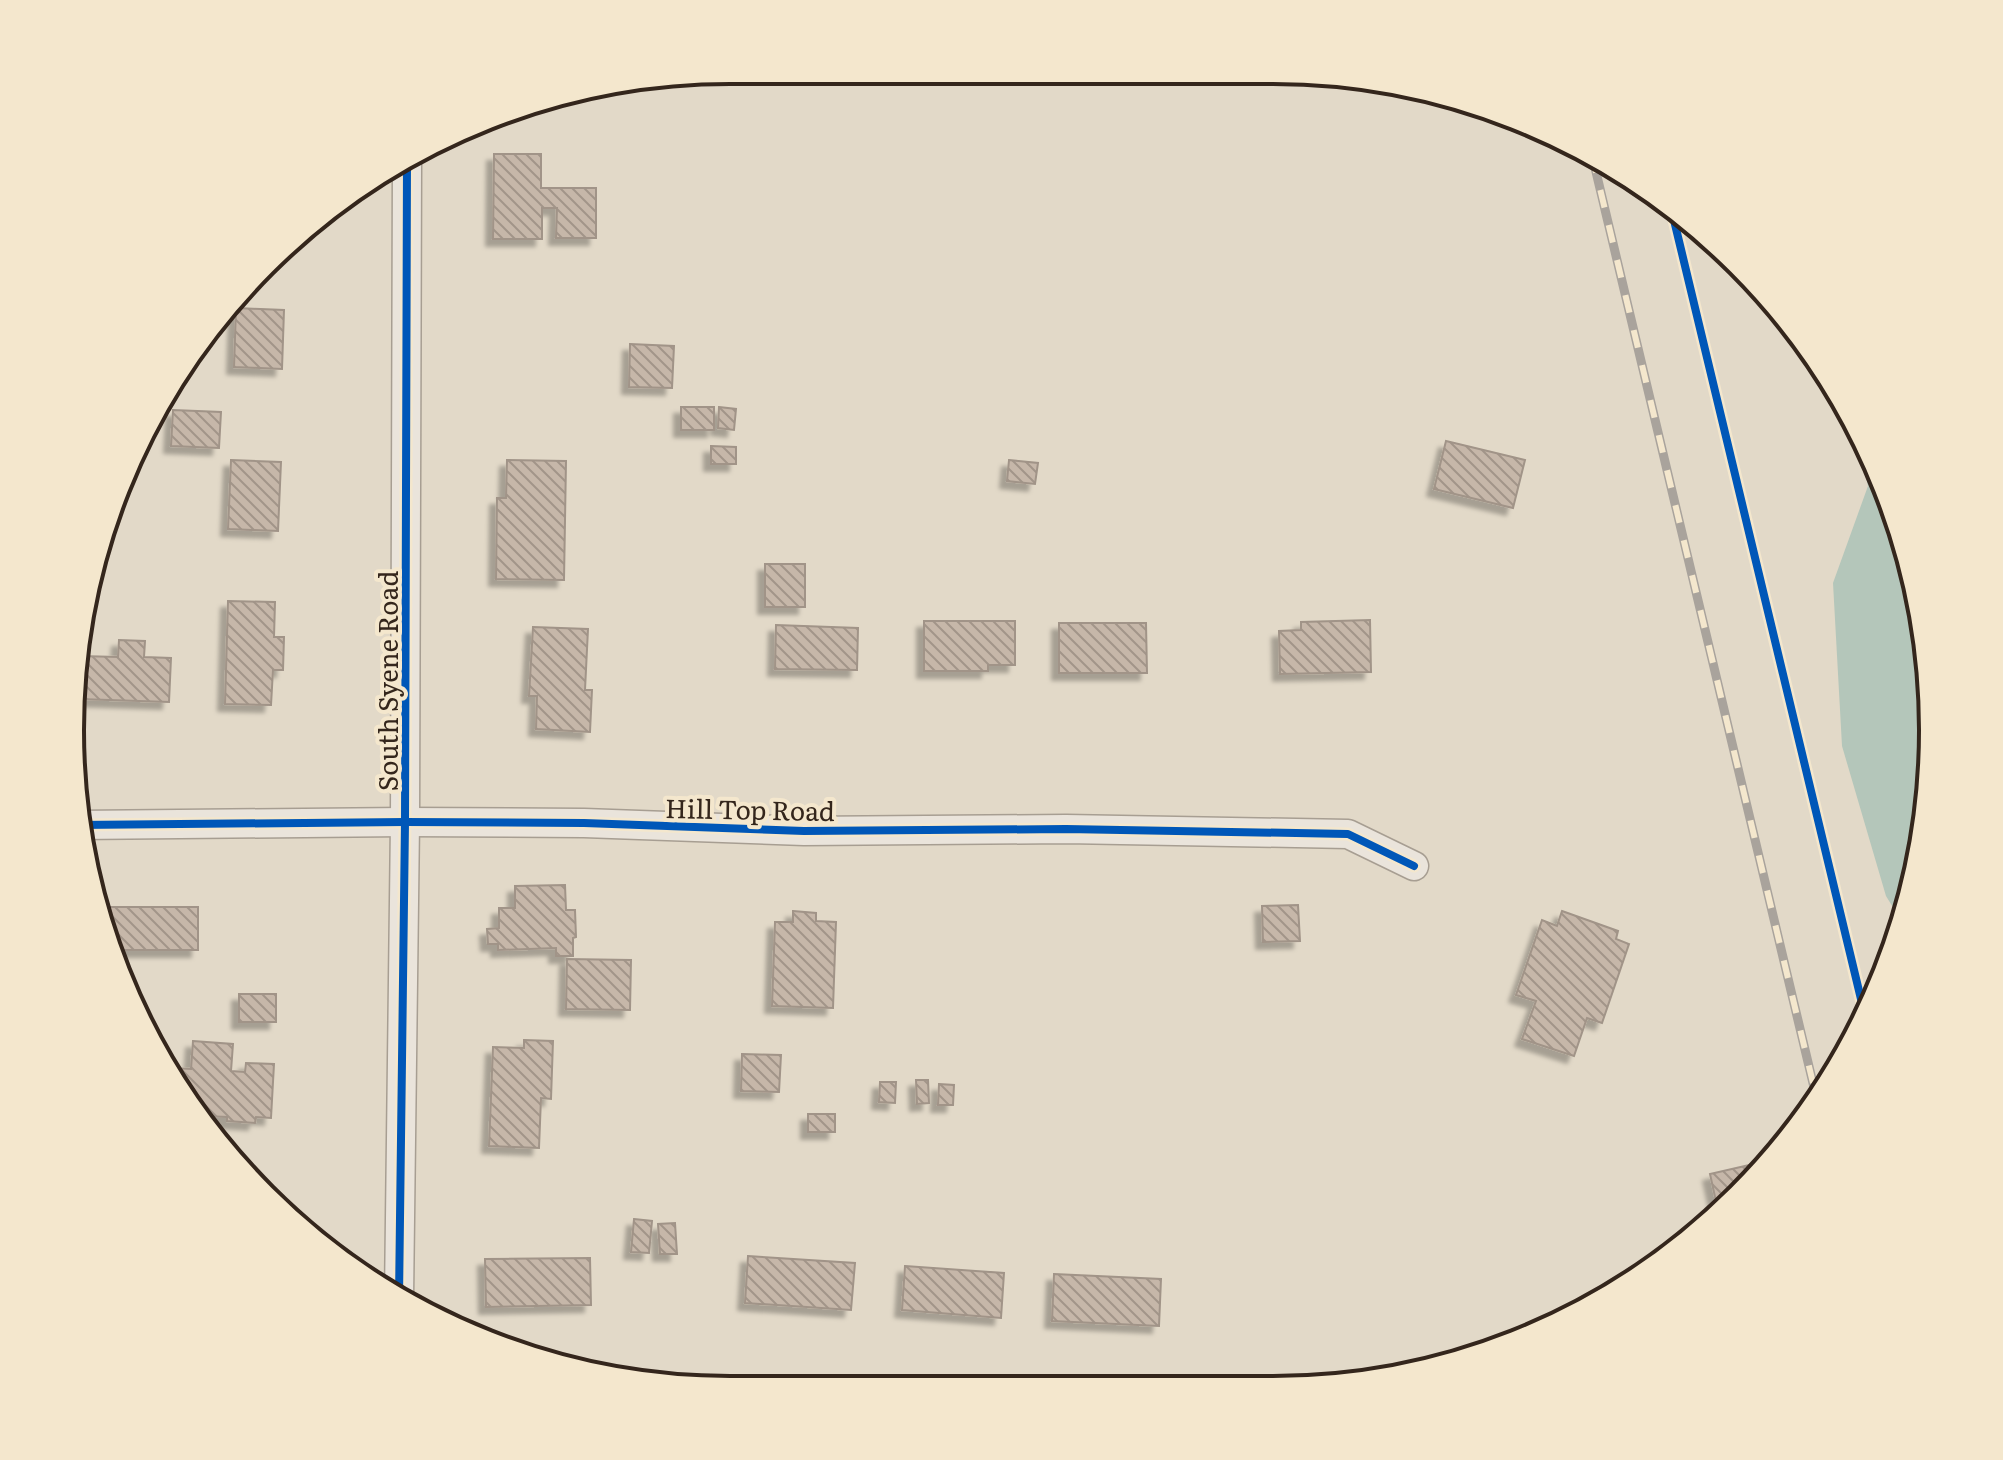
<svg xmlns="http://www.w3.org/2000/svg" width="2003" height="1460" font-family="Literata,serif">
<style>
.water{fill:#b4c6ba}
.building{fill:url(#building-back-hatch);stroke:#a19488;stroke-width:2;filter:url(#shadow)}
.lines{fill:none;stroke-linecap:round;stroke-linejoin:round}
.minor-casing{stroke:#a79e92;stroke-width:31}
.minor{stroke:#eae4db;stroke-width:28}
.rail-casing{stroke:#a9a39c;stroke-width:9}
.rail{stroke:#f4e7cd;stroke-width:6;stroke-dasharray:18;stroke-linecap:butt}
.cycleway-casing{stroke:#f4e7cd;stroke-width:13}
.cycleway{stroke:#0057b8;stroke-width:8}
.labels{text-anchor:middle;dominant-baseline:central;stroke-width:8;stroke-linejoin:round;paint-order:stroke}
.street-label{font-size:26px;fill:#34261c;stroke:#f4e7cd}
.rim{fill:none;stroke:#34261c;stroke-width:4}
</style>
<defs>
<pattern id="building-back-hatch" width="6" height="6" patternUnits="userSpaceOnUse" patternTransform="scale(2)"><rect width="6" height="6" fill="#c6b7a9"/><path d="M-1 5l2 2M0 0l6 6M5-1l2 2" fill="none" stroke="#a29589"/></pattern>
<filter id="shadow"><feDropShadow dx="-7" dy="7" stdDeviation="2" flood-color="#0004"/></filter>
</defs>
<rect width="100%" height="100%" fill="#e2d9c8"/>
<!-- water -->
<polygon class="water" points="1852,417 1898,518 1927,644 1932,774 1910,901 1902,922 1886,896 1842,746 1833,583 1868,486"/>
<!-- building -->
<g class="building">
<polygon points="494,154 541,154 541,188 596,188 596,238 556,238 557,208 542,208 542,239 493,239"/>
<polygon points="236,308 284,310 282,369 234,367"/>
<polygon points="630,344 674,346 672,388 629,387"/>
<rect x="681" y="407" width="33" height="23"/>
<polygon points="719,407 736,409 734,430 718,428"/>
<polygon points="173,410 221,412 219,448 171,446"/>
<polygon points="1446,441 1525,460 1513,508 1434,489"/>
<polygon points="711,446 736,447 736,464 711,464"/>
<polygon points="231,460 281,462 278,531 228,529"/>
<polygon points="507,460 566,461 564,580 496,579 497,498 506,498"/>
<polygon points="1009,460 1038,463 1035,484 1007,481"/>
<rect x="765" y="564" width="40" height="43"/>
<polygon points="228,601 275,602 274,637 284,637 283,670 273,670 271,705 225,704"/>
<polygon points="1370,620 1371,672 1280,674 1279,631 1301,630 1301,622"/>
<polygon points="924,621 1015,621 1015,665 988,665 988,671 924,671"/>
<polygon points="1059,623 1146,623 1147,673 1059,673"/>
<polygon points="776,625 858,628 857,670 775,669"/>
<polygon points="533,627 588,629 585,690 592,690 590,732 536,729 537,696 529,696"/>
<polygon points="119,640 145,641 144,657 171,658 169,702 79,699 81,656 118,657"/>
<polygon points="565,885 566,910 575,910 576,937 573,938 573,956 556,956 556,948 498,950 498,944 488,944 487,929 499,928 499,908 515,908 515,886"/>
<polygon points="1298,905 1300,941 1263,942 1262,906"/>
<polygon points="100,907 198,907 198,950 112,950"/>
<polygon points="793,911 816,913 816,921 836,922 833,1008 772,1006 775,922 793,922"/>
<polygon points="1562,911 1618,931 1616,939 1629,944 1602,1023 1587,1018 1574,1056 1522,1039 1536,1001 1516,995 1542,920 1557,926"/>
<polygon points="567,959 631,960 630,1010 566,1009"/>
<rect x="239" y="994" width="37" height="28"/>
<polygon points="524,1040 553,1041 551,1099 541,1098 539,1148 489,1146 493,1047 524,1048"/>
<polygon points="193,1041 233,1044 231,1071 245,1072 246,1063 274,1064 271,1118 256,1117 255,1123 227,1121 227,1117 203,1116 173,1068 191,1069"/>
<polygon points="742,1054 781,1055 779,1092 741,1091"/>
<polygon points="916,1080 928,1080 929,1103 917,1104"/>
<polygon points="880,1082 896,1082 895,1103 879,1102"/>
<polygon points="939,1084 954,1085 953,1105 938,1105"/>
<rect x="808" y="1114" width="27" height="18"/>
<polygon points="1771,1160 1719,1215 1710,1174"/>
<polygon points="231,1162 243,1162 243,1174 233,1165"/>
<polygon points="634,1219 652,1221 649,1253 631,1252"/>
<polygon points="675,1223 677,1254 660,1254 658,1224"/>
<polygon points="748,1256 855,1263 851,1310 745,1303"/>
<polygon points="590,1258 591,1305 486,1307 485,1259"/>
<polygon points="905,1266 1004,1273 1001,1318 902,1310"/>
<polygon points="1054,1274 1161,1279 1159,1326 1052,1321"/>
</g>
<g class="lines">
<defs>
<g id="minor">
<polyline points="78,825 405,822 584,823 804,831 1066,829 1348,834 1414,866"/>
<polyline points="399,1298 405,822 407,161"/>
</g>
</defs>
<!-- minor casing -->
<use href="#minor" class="minor-casing"/>
<!-- minor -->
<use href="#minor" class="minor"/>
<defs>
<polyline id="rail" points="1592,155 1817,1100"/>
</defs>
<!-- rail casing -->
<use href="#rail" class="rail-casing"/>
<!-- rail -->
<use href="#rail" class="rail"/>
<defs>
<g id="cycleway">
<polyline points="1673,216 1866,1020"/>
<polyline points="78,825 405,822 584,823 804,831 1066,829 1348,834 1414,866"/>
<polyline points="399,1298 405,822 407,161"/>
</g>
</defs>
<!-- cycleway casing -->
<use href="#cycleway" class="cycleway-casing"/>
<!-- cycleway -->
<use href="#cycleway" class="cycleway"/>
</g>
<g class="labels">
<!-- street labels -->
<g class="street-label">
<text transform="translate(386 681) rotate(-90)">South Syene Road</text>
<text transform="translate(750 808) rotate(1)">Hill Top Road</text>
</g>
</g>
<!-- crop -->
<path d="M0 0H2003V1460H0ZM730 84H1273A646 646 0 0 1 1919 730V730A646 646 0 0 1 1273 1376H730A646 646 0 0 1 84 730V730A646 646 0 0 1 730 84Z" fill="#f4e7cd" fill-rule="evenodd"/>
<path class="rim" d="M730 84H1273A646 646 0 0 1 1919 730V730A646 646 0 0 1 1273 1376H730A646 646 0 0 1 84 730V730A646 646 0 0 1 730 84Z"/>
</svg>
